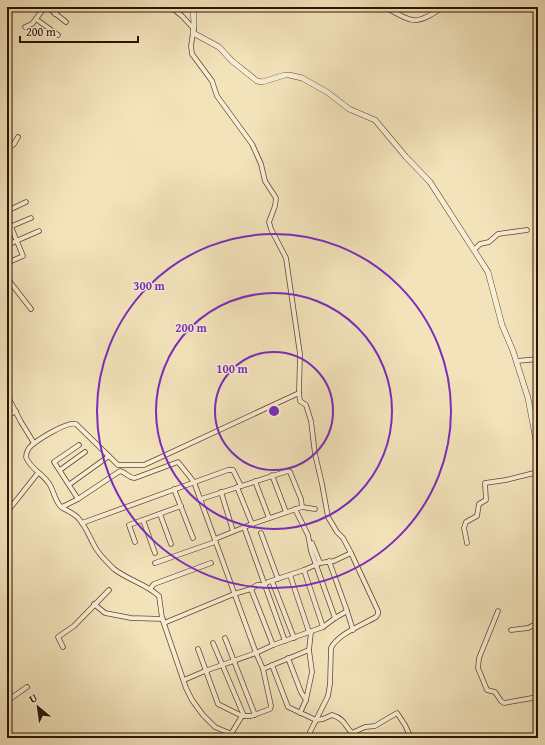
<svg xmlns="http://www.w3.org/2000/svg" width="545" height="745" font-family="'Gentium Book Plus',serif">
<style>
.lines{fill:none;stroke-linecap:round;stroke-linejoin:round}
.minor-casing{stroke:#5f4630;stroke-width:5.5}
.tertiary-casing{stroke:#5f4630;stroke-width:6}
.minor{stroke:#f7edd3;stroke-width:4}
.tertiary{stroke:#f7edd3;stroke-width:5}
.ring{fill:none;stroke:#7b2cbf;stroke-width:2}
.centre{fill:#7b2cbf;stroke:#f7edd3;stroke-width:2}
.ring-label{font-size:12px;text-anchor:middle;font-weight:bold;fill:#7b2cbf;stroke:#f7edd3;stroke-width:3;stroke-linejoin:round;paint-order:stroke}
</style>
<rect width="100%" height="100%" fill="#f3e3bb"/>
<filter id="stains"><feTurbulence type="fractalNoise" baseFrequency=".005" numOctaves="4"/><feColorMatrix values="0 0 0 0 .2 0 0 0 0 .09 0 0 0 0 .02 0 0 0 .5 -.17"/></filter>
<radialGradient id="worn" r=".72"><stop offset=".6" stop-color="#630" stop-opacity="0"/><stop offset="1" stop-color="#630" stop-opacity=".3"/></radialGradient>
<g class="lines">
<defs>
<g id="minor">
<polyline points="47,7 66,22"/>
<polyline points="171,7 182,16 194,29"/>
<path d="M385,7c29,16 30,19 58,0"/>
<polyline points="55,14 60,7"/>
<polyline points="36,19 58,35"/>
<polyline points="25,27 32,24 45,7"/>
<path d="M193,33l-2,13 1,8 20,27 5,15 35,48 9,20 4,17 11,17 -1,8 -6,16 2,7 15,29 14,96 -1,39 -155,72h-26l-42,-41c-9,-3 -41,17 -47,24 -2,3 -3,6 -3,9 4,12 18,17 24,28 4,7 5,16 11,22 6,4 13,6 18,12 7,8 10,17 15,26 4,9 13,17 20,24 14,11 32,15 45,27l3,22 24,70 6,12 11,15 12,12 26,11"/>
<polyline points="7,149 14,144 18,137"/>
<polyline points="7,211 26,202"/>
<polyline points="7,217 23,256 7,263"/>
<polyline points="7,228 31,218"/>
<polyline points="7,245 39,231"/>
<polyline points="474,250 480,244 489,242 498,234 527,230"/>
<polyline points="7,278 31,309"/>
<polyline points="517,361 538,359"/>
<path d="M299,393l1,8 6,4 5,16 4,33 7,30 6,33 9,15 6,6 8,15 27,58v3l-2,3c-14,8 -38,17 -45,31l-1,36 -2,12 -21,42"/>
<polyline points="7,395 21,422 34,443"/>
<polyline points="7,416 16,411"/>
<polyline points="60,470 85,452"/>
<polyline points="272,475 286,512"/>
<polyline points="255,481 269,518"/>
<polyline points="70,484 109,456"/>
<polyline points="237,487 252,524"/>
<polyline points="174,489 193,538"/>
<polyline points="221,492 233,531"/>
<polyline points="78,499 54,462 79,445"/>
<polyline points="201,499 288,471 290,472 301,499 302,507"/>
<path d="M62,507l16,-8 42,-28c6,1 8,7 15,7l43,-16 16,20 62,171 7,16 8,37 -1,3 -19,7h-9l-11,18"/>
<polyline points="295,509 308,535 311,551 335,618"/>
<polyline points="7,512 38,473"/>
<polyline points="160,514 171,544"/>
<polyline points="143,520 155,553"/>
<polyline points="82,523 228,470 233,470 241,486"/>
<polyline points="244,527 285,641"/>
<polyline points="261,533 278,579"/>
<polyline points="215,539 252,524 302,507 315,509"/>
<polyline points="135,542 129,525 181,506"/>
<polyline points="312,543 320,563"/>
<polyline points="467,543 464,528 466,522 477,516 479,504 486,500 485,483 506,480 538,472"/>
<polyline points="329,561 347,611"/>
<polyline points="155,563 215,542"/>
<polyline points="304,570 323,627"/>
<polyline points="290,575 309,632"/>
<polyline points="272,581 294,638"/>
<polyline points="150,589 154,584 211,563"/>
<polyline points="251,589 273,645"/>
<polyline points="94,604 105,613 131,618 163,619"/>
<polyline points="498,611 479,658 478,668 487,690 495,692 501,701 504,703 538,697"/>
<polyline points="164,623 234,594 251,589 257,585 264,585 268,582 304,570 320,563 334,561 351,553"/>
<polyline points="511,630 528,628 538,623"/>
<polyline points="225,638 255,715"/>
<polyline points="213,643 244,716"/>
<polyline points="63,647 58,637 74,626 109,590"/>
<polyline points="198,649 218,704 242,716"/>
<polyline points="288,658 301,692 306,700"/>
<path d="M272,665l16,42 28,13 7,-1 9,-4c13,4 12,10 20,18l13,-6 10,-1 22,-13 8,12 6,13"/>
<polyline points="263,669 309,650"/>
<polyline points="184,680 205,671 256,653 273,645 323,627 335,618 347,611 353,630"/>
<polyline points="7,701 27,687"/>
<polyline points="300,713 306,700 312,672 309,650 311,632"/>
</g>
<polyline id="tertiary" points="193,7 194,24 193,33 219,47 232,61 257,81 262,82 285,75 289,75 302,78 327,92 349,109 375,120 406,157 430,182 488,272 502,325 513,351 528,398 538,451"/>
</defs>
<!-- minor casing -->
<use href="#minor" class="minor-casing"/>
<!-- tertiary casing -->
<use href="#tertiary" class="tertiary-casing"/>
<!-- minor -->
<use href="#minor" class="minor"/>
<!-- tertiary -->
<use href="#tertiary" class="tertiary"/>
</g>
<!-- distance rings -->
<g class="ring">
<circle cx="274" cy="411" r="59"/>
<circle cx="274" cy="411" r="118"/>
<circle cx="274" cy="411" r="177"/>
</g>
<circle cx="274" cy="411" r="6" class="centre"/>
<g class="ring-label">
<text x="149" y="290">300 m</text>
<text x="191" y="332">200 m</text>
<text x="232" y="373">100 m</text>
</g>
<!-- margin -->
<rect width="545" height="745" fill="none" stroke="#f3e3bb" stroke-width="24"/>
<rect x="8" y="8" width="529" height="729" fill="none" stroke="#2e1201" stroke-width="2"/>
<rect x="12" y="12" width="521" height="721" fill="none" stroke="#2e1201"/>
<!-- north arrow -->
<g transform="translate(38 707) rotate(331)" stroke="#f7edd3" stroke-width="3" paint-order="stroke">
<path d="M0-3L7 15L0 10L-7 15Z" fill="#2e1201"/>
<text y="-6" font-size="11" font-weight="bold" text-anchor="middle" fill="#2e1201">U</text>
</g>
<!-- scale -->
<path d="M20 36v6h118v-6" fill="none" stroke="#2e1201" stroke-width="2"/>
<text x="26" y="36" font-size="12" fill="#2e1201" stroke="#f7edd3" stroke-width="3" paint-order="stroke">200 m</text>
<rect width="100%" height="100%" filter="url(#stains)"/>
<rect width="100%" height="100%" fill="url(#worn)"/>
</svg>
